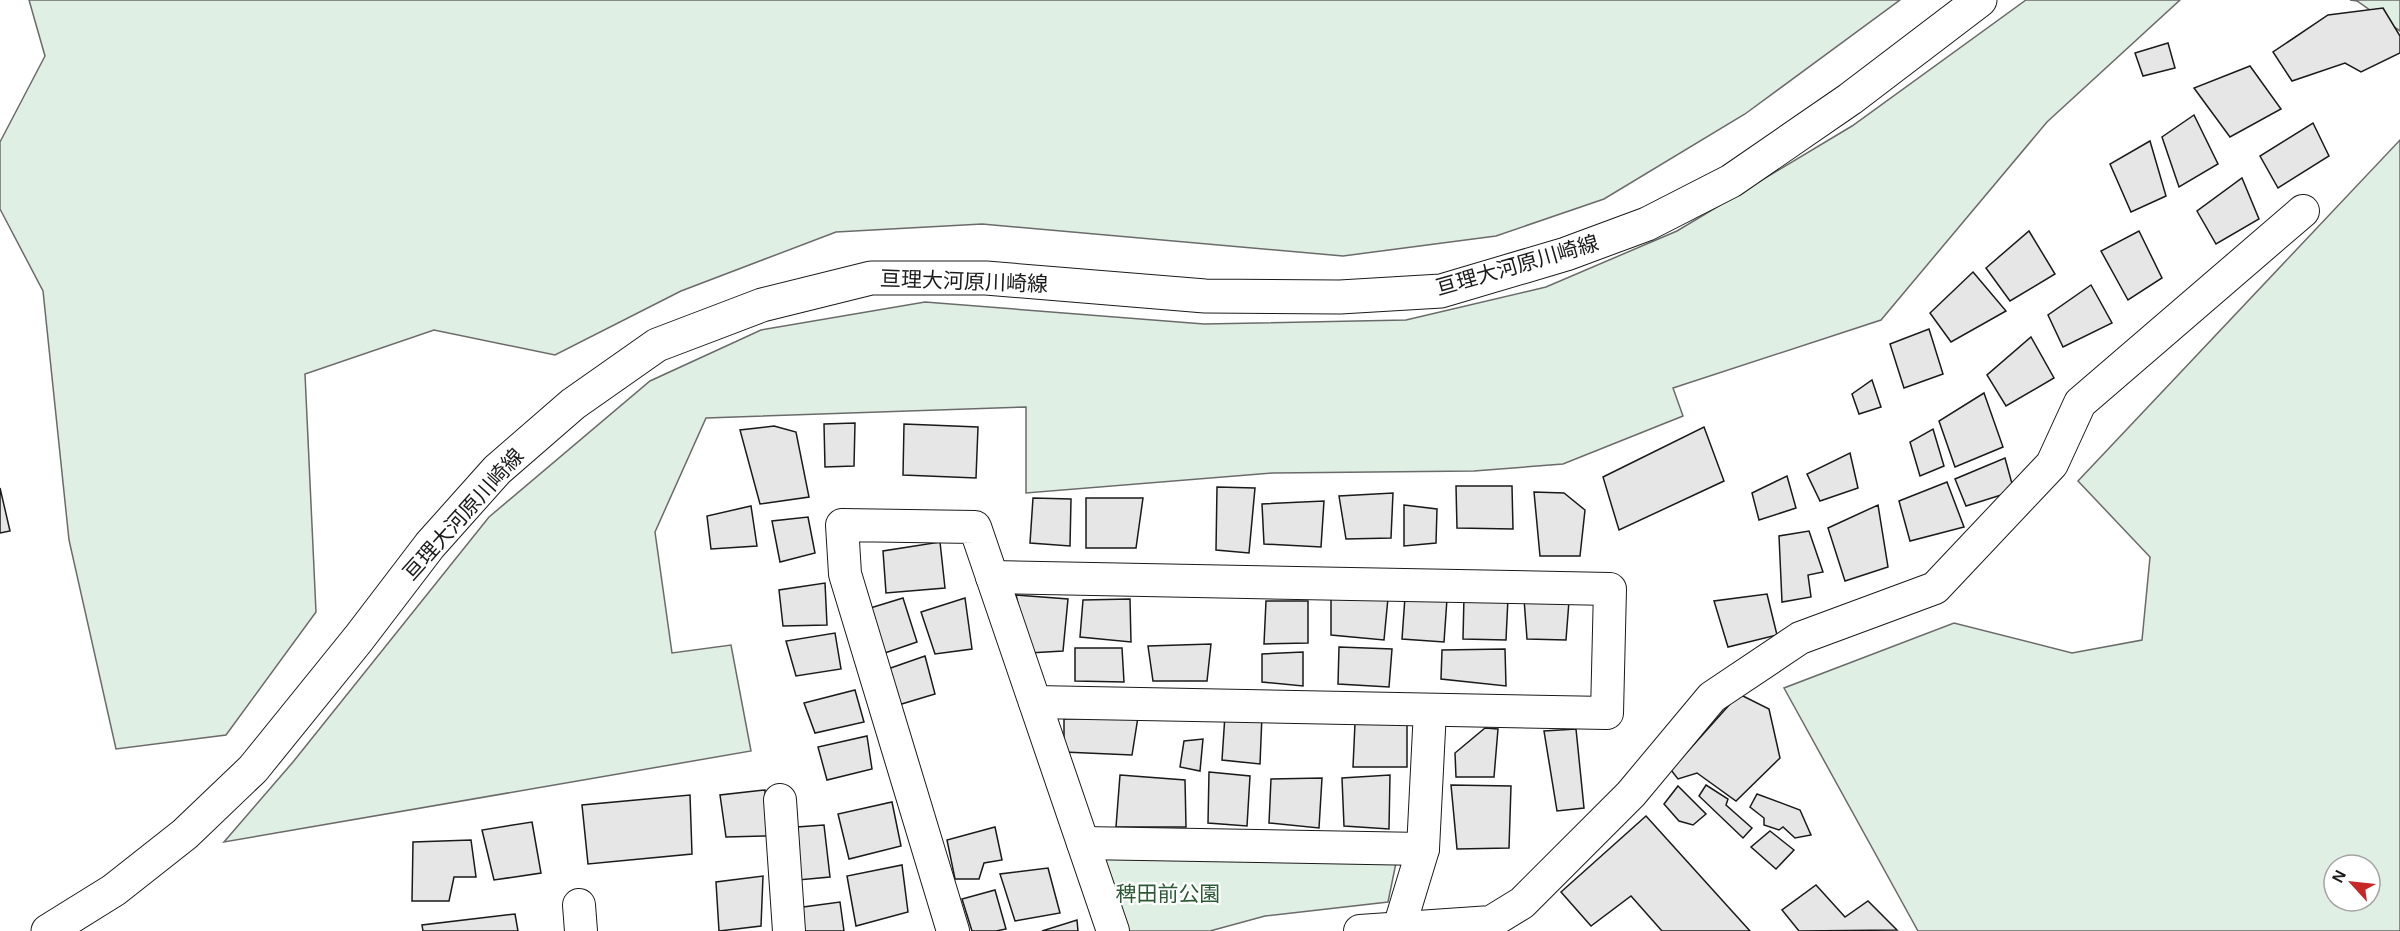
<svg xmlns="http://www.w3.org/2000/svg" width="2400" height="931" font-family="Helvetica,'Noto Sans JP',sans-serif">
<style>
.green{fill:#e0efe3;stroke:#6a6a6a;stroke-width:1.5;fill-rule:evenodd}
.building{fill:#e6e6e6;stroke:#1a1a1a;stroke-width:1.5}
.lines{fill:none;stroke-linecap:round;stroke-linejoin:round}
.minor-casing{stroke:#1a1a1a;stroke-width:34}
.primary-casing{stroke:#1a1a1a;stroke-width:35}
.minor{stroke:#fff;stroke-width:32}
.primary{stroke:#fff;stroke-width:33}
.labels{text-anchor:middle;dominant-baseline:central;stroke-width:4.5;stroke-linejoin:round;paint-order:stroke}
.street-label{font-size:21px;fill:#1a1a1a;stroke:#fff}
.park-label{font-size:21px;fill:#2b5a34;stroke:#fff}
</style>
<rect width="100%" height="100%" fill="#fff"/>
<!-- green -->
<g class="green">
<polygon points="29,0 1900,0 1745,114 1604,199 1496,236 1343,256 982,224 836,232 681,291 555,355 434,330 305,374 316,612 226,735 116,749 69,540 43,291 0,209 0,142 45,56"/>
<polygon points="2026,0 2180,0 2047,122 1881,320 1673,388 1683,416 1563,464 1474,471 1273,473 1026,493 1026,407 706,418 655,532 672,653 731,645 751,751 224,842 293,762 489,517 650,381 761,330 925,302 1204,324 1406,320 1546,287 1677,231 1852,126"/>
<polygon points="2350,0 2400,0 2400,31 2357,1"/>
<path d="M2400,140v791h-482l-134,-243 170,-65 118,30 70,-13 8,-83 -72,-76zM2334,865h36v36h-36z"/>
<polygon points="1100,854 1397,858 1388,902 1265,916 1210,931 1129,931"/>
</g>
<!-- building -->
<g class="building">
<polygon points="2383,8 2400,36 2400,53 2361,72 2345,63 2292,81 2273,52 2328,15"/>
<polygon points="2168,43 2175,68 2143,76 2135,53"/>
<polygon points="2250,66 2281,109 2230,137 2194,88"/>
<polygon points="2194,115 2218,164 2179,187 2162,137"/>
<polygon points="2313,123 2329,156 2278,188 2260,156"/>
<polygon points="2150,141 2166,196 2131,212 2110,164"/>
<polygon points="2242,178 2259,219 2216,244 2197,211"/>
<polygon points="2029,231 2055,274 2010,301 1986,268"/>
<polygon points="2139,231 2162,278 2128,300 2101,251"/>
<polygon points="1973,272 2006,311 1951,342 1930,313"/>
<polygon points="2091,285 2112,323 2063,347 2048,315"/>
<polygon points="1929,329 1943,374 1904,388 1890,344"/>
<polygon points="2031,337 2054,378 2006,406 1987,375"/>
<polygon points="1872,380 1881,407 1859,414 1852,394"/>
<polygon points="1984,393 2003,447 1955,467 1939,421"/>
<polygon points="855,423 854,466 825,467 824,424"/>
<polygon points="904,424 978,427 976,478 903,475"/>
<polygon points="774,426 796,432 809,497 760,504 740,430"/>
<polygon points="1704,427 1724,481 1619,530 1603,477"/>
<polygon points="1933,429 1944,466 1920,476 1910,442"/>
<polygon points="1850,453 1858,488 1820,501 1807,474"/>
<polygon points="2005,458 2014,491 1966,506 1955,479"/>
<polygon points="1787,476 1796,508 1759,520 1752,493"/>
<polygon points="1947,482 1964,527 1910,541 1899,501"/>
<polygon points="1456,486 1512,486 1513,529 1457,528"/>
<polygon points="1217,487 1255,488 1249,553 1216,550"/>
<polygon points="0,488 10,531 0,533"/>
<polygon points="1534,492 1564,493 1585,510 1580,556 1540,556"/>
<polygon points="1393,493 1391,538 1346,539 1339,496"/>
<polygon points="1033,498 1071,499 1070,546 1030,543"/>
<polygon points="1086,498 1143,498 1136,548 1086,548"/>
<polygon points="1324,501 1321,547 1264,544 1262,504"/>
<polygon points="1404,505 1437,509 1436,543 1404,546"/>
<polygon points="1878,505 1888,567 1845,581 1828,528"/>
<polygon points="751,506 757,546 711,549 707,516"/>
<polygon points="808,517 815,553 780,562 772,521"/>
<polygon points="1809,531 1823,572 1808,575 1811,597 1782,602 1779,536"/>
<polygon points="940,542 945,588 886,593 883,551"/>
<polygon points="825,583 827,625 783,626 779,590"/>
<polygon points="1767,594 1777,635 1728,647 1714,601"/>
<polygon points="1016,595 1068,599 1063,651 1029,653"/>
<polygon points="1464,596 1508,598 1506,640 1463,639"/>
<polygon points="1405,597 1447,599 1444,642 1402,639"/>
<polygon points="903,598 917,642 879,655 867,609"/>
<polygon points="965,598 972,649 935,654 921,612"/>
<polygon points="1388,598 1384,640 1331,635 1331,599"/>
<polygon points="1130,599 1131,642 1080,637 1083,600"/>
<polygon points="1524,599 1569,601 1566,640 1527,639"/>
<polygon points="1266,601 1308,601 1308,643 1264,644"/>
<polygon points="835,633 841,669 796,676 786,641"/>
<polygon points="1211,644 1207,681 1153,681 1148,646"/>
<polygon points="1339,647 1392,649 1389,687 1338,684"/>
<polygon points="1075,648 1122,648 1124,682 1075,681"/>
<polygon points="1505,649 1506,686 1441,679 1442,650"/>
<polygon points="1303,652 1303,686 1262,682 1262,654"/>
<polygon points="925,656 935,694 895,706 882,671"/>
<polygon points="855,690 864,722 815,733 804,703"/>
<polygon points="1739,694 1769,709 1780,758 1736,801 1697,773 1678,779 1671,770"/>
<polygon points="1225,715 1262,715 1260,764 1222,760"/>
<polygon points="1138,717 1132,755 1064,752 1064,719"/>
<polygon points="1355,723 1407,723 1407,767 1353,767"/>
<polygon points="1485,728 1498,729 1494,777 1456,777 1455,753"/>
<polygon points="1576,729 1584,808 1557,811 1544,731"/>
<polygon points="867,736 872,769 827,780 818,747"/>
<polygon points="1203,739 1200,771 1180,767 1184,741"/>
<polygon points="1209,772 1250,776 1247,826 1208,823"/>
<polygon points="1120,775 1185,780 1186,827 1116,827"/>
<polygon points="1390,775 1389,829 1344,826 1342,778"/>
<polygon points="1322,778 1319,828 1269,823 1271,779"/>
<polygon points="1451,785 1511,786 1509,848 1457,849"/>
<polygon points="1706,785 1728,799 1726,805 1752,828 1743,838 1699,796"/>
<polygon points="1678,786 1706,814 1693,825 1679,821 1664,804"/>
<polygon points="765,790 767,836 726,837 720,795"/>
<polygon points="1757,794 1800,810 1811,835 1795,838 1783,827 1779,830 1764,825 1764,818 1750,807"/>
<polygon points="690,795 692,854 588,864 582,805"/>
<polygon points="892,802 901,846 849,859 838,814"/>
<polygon points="1646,816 1750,931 1662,931 1631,896 1591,926 1561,892"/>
<polygon points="532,822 541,873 494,880 482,830"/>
<polygon points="824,825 830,877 798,880 797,827"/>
<polygon points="995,827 1002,860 984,863 979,879 955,879 947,840"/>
<polygon points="1770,831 1794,850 1776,869 1751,847"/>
<polygon points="471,840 476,877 454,877 449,901 412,901 413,842"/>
<polygon points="902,865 908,912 856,926 847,876"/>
<polygon points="1048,868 1060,913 1015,921 1000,874"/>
<polygon points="763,876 761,926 719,931 716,882"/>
<polygon points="1816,885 1845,917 1868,901 1897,930 1799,931 1782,910"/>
<polygon points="995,890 1006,929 996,931 972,931 962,899"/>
<polygon points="840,902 844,931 798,931 796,908"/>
<polygon points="515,914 518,931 423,931 422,925"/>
<polygon points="1077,920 1078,931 1042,931"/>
</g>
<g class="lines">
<defs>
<g id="minor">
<polyline points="992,577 1610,589 1607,713 1035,702"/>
<polyline points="780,800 789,931"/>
<polyline points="1083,843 1423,849"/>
<polyline points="579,905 581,931"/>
<polyline points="1399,928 1423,849 1430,710"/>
<polyline points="953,931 845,574 842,525 975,527 1113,931"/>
<polyline points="1360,931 1491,922 1522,903 1631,794 1712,697 1800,638 1935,588 2052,464 2080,403 2303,211"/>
</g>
<polyline id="primary" points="48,931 114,890 185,834 253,769 359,638 430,545 497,470 573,404 657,345 762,305 871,278 986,278 1205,296 1340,297 1441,291 1566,254 1647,224 1731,181 1850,99 1980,0"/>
</defs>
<!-- minor casing -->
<use href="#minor" class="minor-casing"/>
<!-- primary casing -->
<use href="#primary" class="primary-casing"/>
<!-- minor -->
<use href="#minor" class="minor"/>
<!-- primary -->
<use href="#primary" class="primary"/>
</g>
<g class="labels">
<!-- street labels -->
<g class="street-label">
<text transform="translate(1517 265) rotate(-16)">亘理大河原川崎線</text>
<text transform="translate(964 281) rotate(2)">亘理大河原川崎線</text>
<text transform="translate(463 514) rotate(-48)">亘理大河原川崎線</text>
</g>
<!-- park labels -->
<g class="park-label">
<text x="1168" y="893">稗田前公園</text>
</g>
</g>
<!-- north arrow -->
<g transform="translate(2352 883) rotate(297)"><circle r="28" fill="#ffffff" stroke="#a3a3a3" stroke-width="1.5"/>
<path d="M0-4.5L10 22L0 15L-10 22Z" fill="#c62828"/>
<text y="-9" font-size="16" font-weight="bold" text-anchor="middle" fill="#1a1a1a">N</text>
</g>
</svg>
